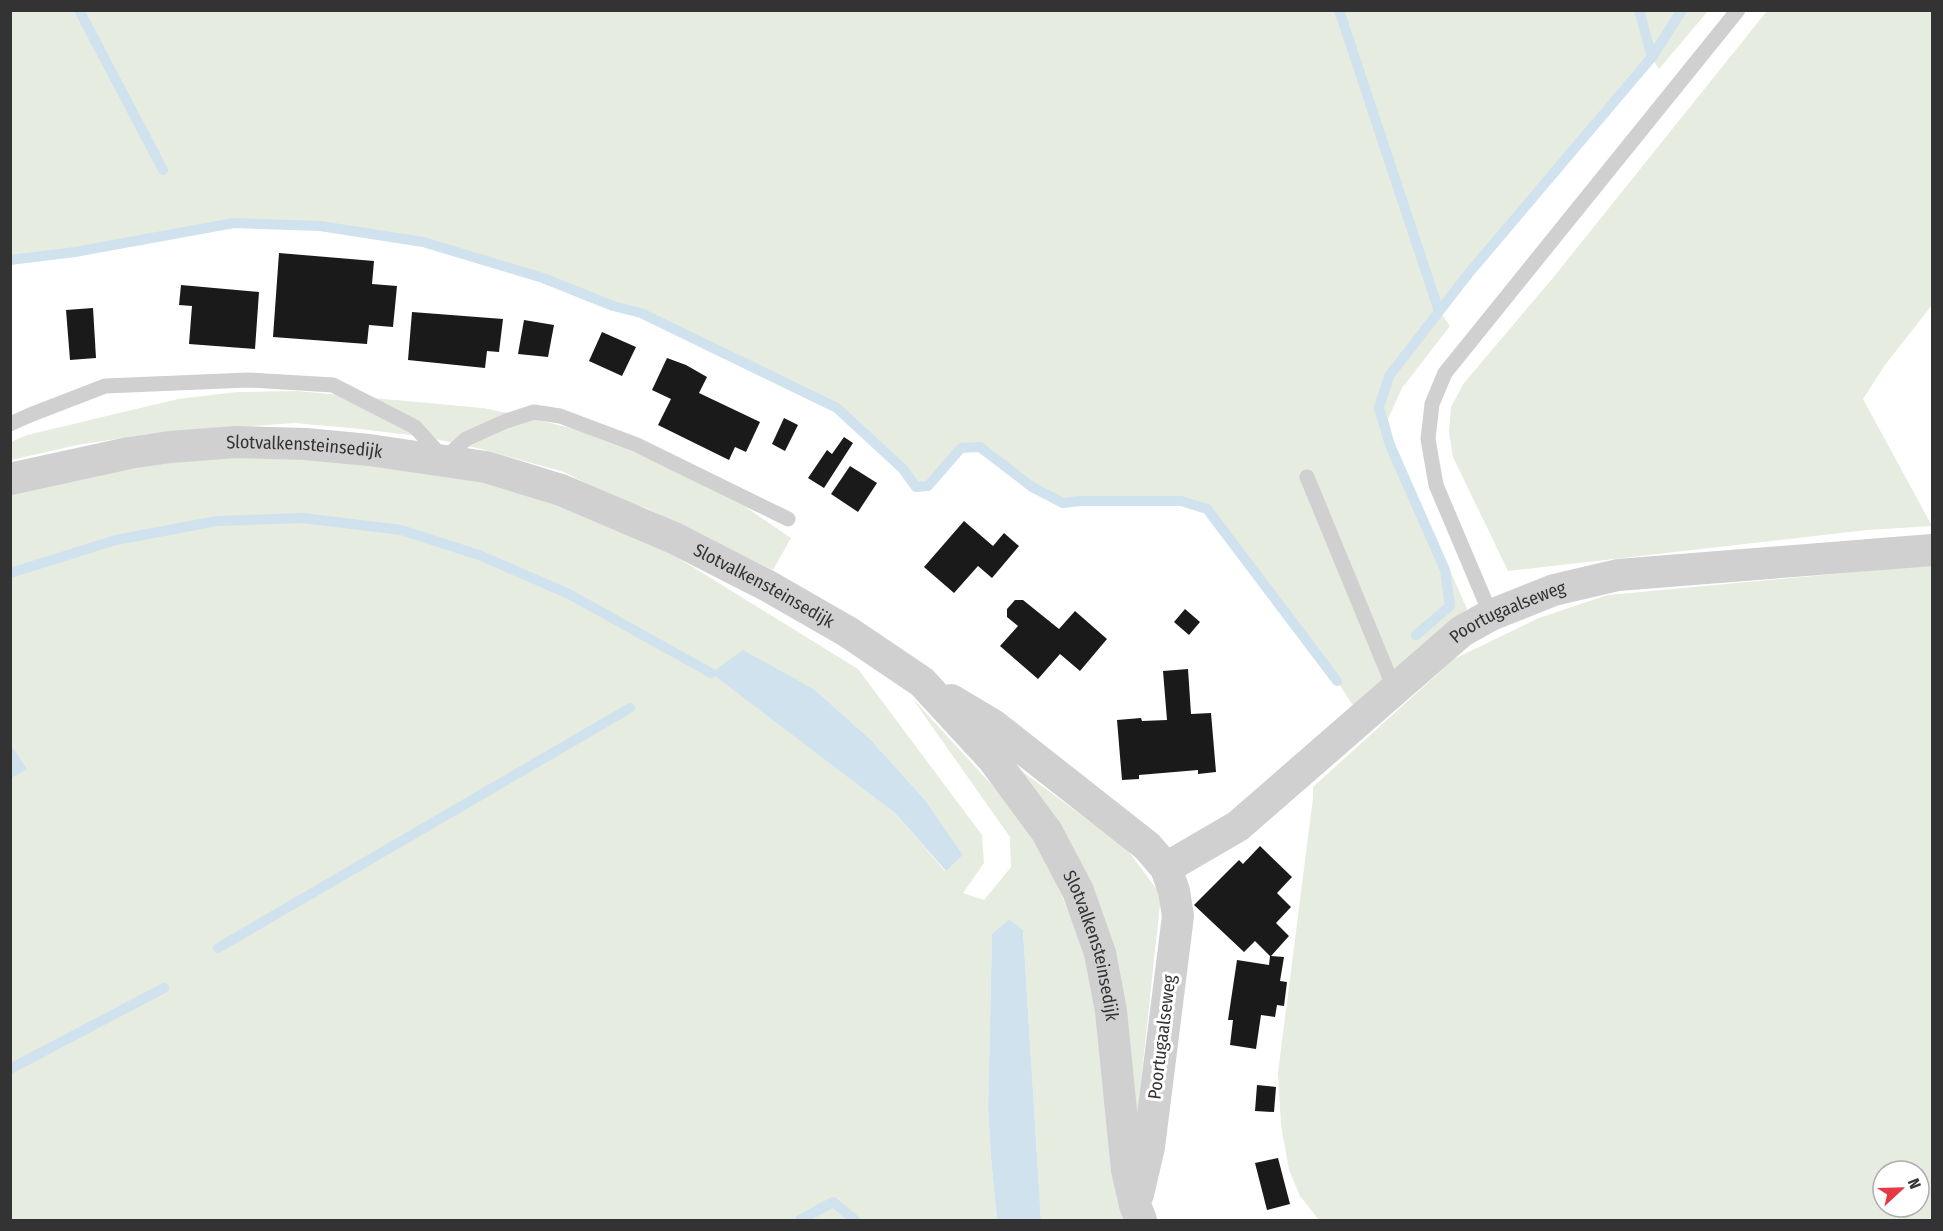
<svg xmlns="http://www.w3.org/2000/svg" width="1943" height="1231" font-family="'Fira Sans Condensed',sans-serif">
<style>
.green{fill:#e6ecdf;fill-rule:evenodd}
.water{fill:#cfe2ee}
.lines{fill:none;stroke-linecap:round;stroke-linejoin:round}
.stream{stroke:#cfe2ee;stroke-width:10}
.building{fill:#1a1a1a}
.service{stroke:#d0d0d0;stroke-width:15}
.minor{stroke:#d0d0d0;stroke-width:32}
.labels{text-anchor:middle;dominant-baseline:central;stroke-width:6;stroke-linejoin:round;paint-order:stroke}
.street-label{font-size:18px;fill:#333;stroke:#fff}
</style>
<rect width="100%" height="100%" fill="#fff"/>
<!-- green -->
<g class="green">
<polygon points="11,11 1708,11 1659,69 1652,58 1469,273 1439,311 1450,326 1402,388 1388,419 1393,441 1467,609 1354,707 1337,681 1207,509 1181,501 1080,501 1063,503 1032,487 980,447 961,448 928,486 916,487 903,469 837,408 641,313 613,306 543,278 423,242 320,226 234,223 75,252 11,260"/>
<polygon points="1767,11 1932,11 1932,305 1885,365 1863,399 1932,526 1867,530 1508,571 1453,457 1449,432 1451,407 1464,383 1552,279"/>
<polygon points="297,391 483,408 523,416 574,429 646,457 744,506 791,538 773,570 646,508 613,497 564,472 481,449 426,437 361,429 294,423 148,434 77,445 11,460 11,442 27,435 178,399 237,392"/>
<path d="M249,457h75l143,21 67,18 136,57 188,116 124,166 2,28 -21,30 21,7 27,-33 -1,-30 -98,-139 91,99 31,44 22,40 33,81 15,115 22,143h-85l-18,-290 -14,-11 -17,15 -4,174 3,50 6,62h-986l-1,-442 16,-9 -15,-24 -1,-253 97,-20 73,-11zM712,673l103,17 56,50 54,60 38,55 -18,16 -50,-58z"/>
<path d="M1932,565v655h-613l-19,-24 -11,-26 -8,-45 -3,-52 35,-275v-11l141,-128 85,-41 69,-23zM1883,1171h36v36h-36z"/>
<polygon points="970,733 1126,848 1161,895 1134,1146 1110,948"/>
</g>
<!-- water -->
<g class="water">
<polygon points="743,650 815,690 871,740 925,800 963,855 946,871 895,813 711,673"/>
<polygon points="11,745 27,769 11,778 10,778"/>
<polygon points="1009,919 1023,930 1041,1220 997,1220 991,1158 988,1108 992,934"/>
</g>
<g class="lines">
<!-- stream -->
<g class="stream">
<polyline points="79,10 163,170"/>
<polyline points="1339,10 1439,311"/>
<polyline points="1652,57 1682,10"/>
<polyline points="10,260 75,252 234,223 320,226 423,242 543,278 613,306 641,313 837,408 903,469 916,487 928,486 961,448 980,447 1032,487 1063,503 1080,501 1181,501 1207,509 1337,681"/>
<polyline points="10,573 116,540 217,521 303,518 401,530 479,555 569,594 711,673"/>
<polyline points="1416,635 1450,606 1445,570 1390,445 1379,408 1389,376 1469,273 1652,57 1639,10"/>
<polyline points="218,948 630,708"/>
<polyline points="10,1069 164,988"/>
<polyline points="800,1220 833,1202 855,1220"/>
</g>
</g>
<!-- building -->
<g class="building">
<polygon points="279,253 374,261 372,284 397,286 393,327 369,325 367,344 273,337"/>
<polygon points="181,285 259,292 255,349 189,344 192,306 179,305"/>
<polygon points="93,308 96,358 70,360 66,310"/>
<polygon points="412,312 503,319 499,352 487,351 485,368 408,360"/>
<polygon points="524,320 554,325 548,357 518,354"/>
<polygon points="602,332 636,347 622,376 589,361"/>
<polygon points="667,358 686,365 707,377 699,393 760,422 746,452 735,447 729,460 658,425 671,399 652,390"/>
<polygon points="784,418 798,425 785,451 772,444"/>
<polygon points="844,437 853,443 824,488 808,478 827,450 832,454"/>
<polygon points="850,466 877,483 858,512 831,494"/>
<polygon points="964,521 993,546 1004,533 1019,546 992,578 978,566 954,593 924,567"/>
<polygon points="1015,600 1023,600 1059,629 1075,611 1107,639 1080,671 1060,654 1038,679 1000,646 1018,626 1007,617 1007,609"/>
<polygon points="1185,609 1200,622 1189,635 1174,622"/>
<polygon points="1188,669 1191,714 1211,713 1216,772 1198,774 1198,770 1139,775 1139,779 1122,780 1117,720 1141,718 1142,721 1167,720 1163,671"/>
<polygon points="1260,846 1292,877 1277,893 1291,907 1276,923 1289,936 1271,956 1284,957 1280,981 1287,982 1284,1006 1277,1005 1275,1017 1261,1015 1256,1049 1230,1045 1233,1020 1228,1020 1237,960 1269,965 1270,956 1255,941 1244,952 1194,905 1239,860 1243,864"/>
<polygon points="1257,1085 1276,1087 1274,1112 1255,1111"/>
<polygon points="1278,1158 1290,1204 1267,1210 1255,1163"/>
</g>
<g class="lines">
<!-- service -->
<g class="service">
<polyline points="10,424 30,415 105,386 248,380 333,385 415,427 444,459 466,439 506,421 534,412 560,416 637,445 788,519"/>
<polyline points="1307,477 1394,688"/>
<polyline points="1491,615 1436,485 1428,439 1432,404 1445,373 1738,10"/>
</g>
<!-- minor -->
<g class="minor">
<path id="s1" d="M10,479l119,-26 41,-6 66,-5 70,2 63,6 117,17 75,23 113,48 94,48 80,46 74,50 71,77 54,73 31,59 22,62 11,58 16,159 8,35 6,15"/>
<polyline points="951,700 993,725 1147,846 1166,868 1174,891 1178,916 1149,1147 1138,1194"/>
<path id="s2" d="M1166,868l72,-42 224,-195 29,-16 63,-25 64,-15 314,-25"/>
</g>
</g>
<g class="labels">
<!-- street labels -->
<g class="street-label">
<text stroke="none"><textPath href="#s1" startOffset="298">Slotvalkensteinsedijk</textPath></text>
<text stroke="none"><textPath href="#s1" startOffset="784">Slotvalkensteinsedijk</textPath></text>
<text stroke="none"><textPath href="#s2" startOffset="430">Poortugaalseweg</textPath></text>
<text stroke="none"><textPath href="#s1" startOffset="1288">Slotvalkensteinsedijk</textPath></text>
<text transform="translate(1162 1037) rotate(-83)">Poortugaalseweg</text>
</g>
</g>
<!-- border -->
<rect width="1943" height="1231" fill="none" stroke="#333333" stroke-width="24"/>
<!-- north arrow -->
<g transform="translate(1901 1189) rotate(68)"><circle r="28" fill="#ffffff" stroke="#adadad" stroke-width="1.5"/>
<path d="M0-4.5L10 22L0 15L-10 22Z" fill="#e63946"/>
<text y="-9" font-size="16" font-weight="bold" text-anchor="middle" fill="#333333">N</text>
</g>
</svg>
